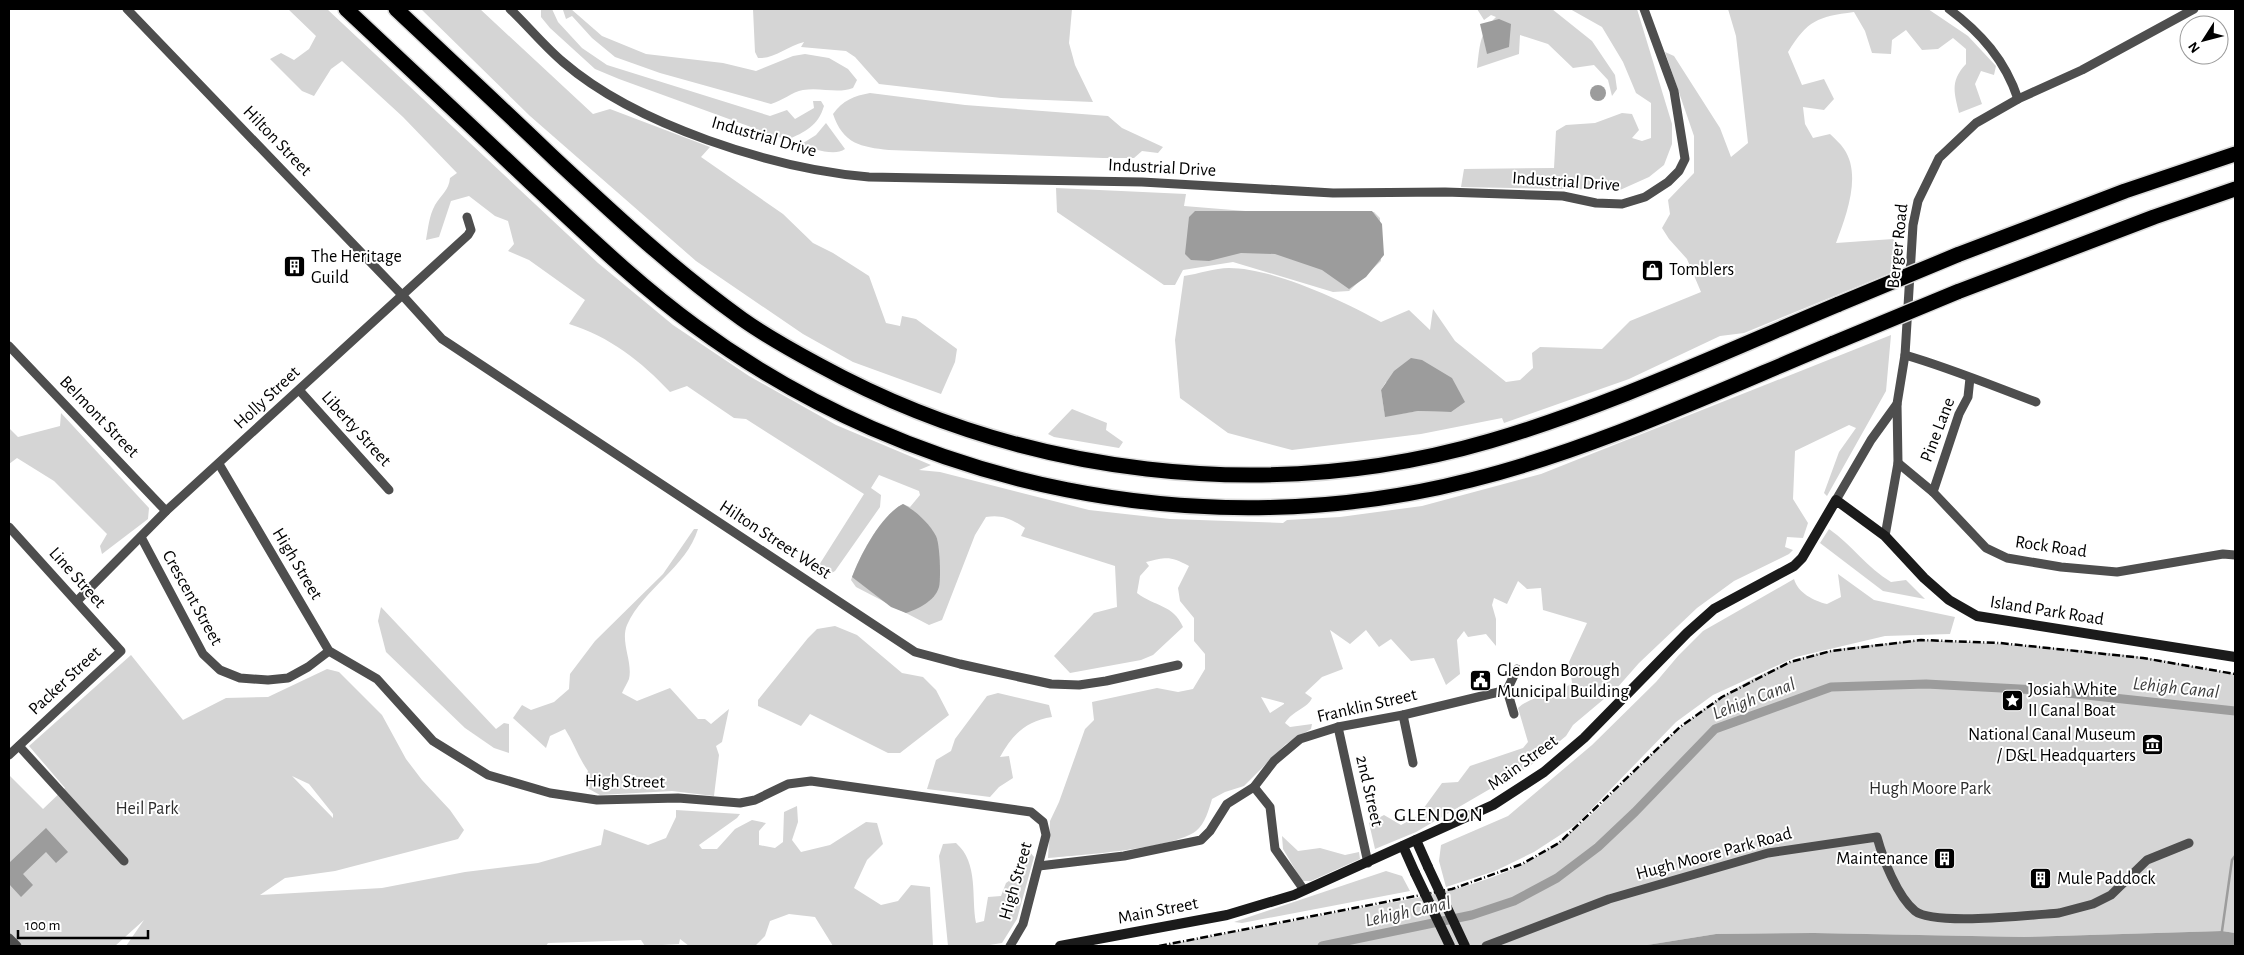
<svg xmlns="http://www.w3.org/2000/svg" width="2244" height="955" font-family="'Alegreya Sans',sans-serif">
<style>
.green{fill:#d5d5d5;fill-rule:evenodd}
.water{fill:#9c9c9c}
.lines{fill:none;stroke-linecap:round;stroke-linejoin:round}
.stream{stroke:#9c9c9c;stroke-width:2.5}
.canal{stroke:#9c9c9c;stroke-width:9}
.highway-casing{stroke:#dbdbdb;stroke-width:18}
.street{stroke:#4e4e4e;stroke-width:9}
.secondary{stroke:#1b1b1b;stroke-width:10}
.highway{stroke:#000;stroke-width:15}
.rail{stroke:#000;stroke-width:2.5;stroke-dasharray:8 2.5 1 2.5;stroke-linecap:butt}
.highway-bridge-casing{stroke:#dbdbdb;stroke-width:18;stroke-linecap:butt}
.secondary-bridge{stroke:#1b1b1b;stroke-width:10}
.highway-bridge{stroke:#000;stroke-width:15}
.labels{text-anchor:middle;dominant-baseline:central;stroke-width:4;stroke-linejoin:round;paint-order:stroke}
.street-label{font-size:18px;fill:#000;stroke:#fff}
.poi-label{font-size:18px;fill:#000;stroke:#fff;text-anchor:start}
.park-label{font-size:18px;fill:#2c2c2c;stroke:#fff}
.water-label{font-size:19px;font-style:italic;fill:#3d3d3d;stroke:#fff}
.quarter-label{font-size:20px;letter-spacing:1px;fill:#000;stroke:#fff}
</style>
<rect width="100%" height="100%" fill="#fff"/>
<!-- green -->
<g class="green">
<path d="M288,9h39l271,254 75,62 76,51 87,49 95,40 -12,5 21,2 149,38 81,9 113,4 4,-3 53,-3 82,-11 119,-32 350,-139 -5,56 -59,105 -3,-3 15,-41 17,-24 -7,-3 -54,26 -2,48 15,24 -5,15 -16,-1 -2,10 8,3 -4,4 -55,27 -37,27 -58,55 -22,25 -44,37 -7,11 -35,29 -115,67 -41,17 -6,-26 15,-8 17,10 17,-9 24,-33 16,-1 12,-16 53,-18 5,-6 -10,-34c15,-14 38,-12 54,-25l-3,-21 18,-39 -44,-13 -2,-22 -14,1 -9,-8 -11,23 -13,-6 -2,7 4,14v27l-10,-12 -18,3 -4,-6 -7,9 3,34 -14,11 -12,-27 -23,3 -20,-22 -12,8 -13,-17 -16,14 -20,-14 13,39 -21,8 -17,16 7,5c-5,11 -19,12 -27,25l5,4 22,-3 -1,5 -25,15 -42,42 -19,6 -13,7c-3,10 -7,25 -16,32 -24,18 -115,24 -148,27l2,-37 9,-19 26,-73 9,-9 -2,-18 65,-14 21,4 15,-3 12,-20v-15l-11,-13v-23l-14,-17 -2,-13 11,-22c-19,-10 -22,-9 -43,-4l3,4 -9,10 -3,17c18,14 36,11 46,34l-30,28 -12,5 -71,13 -16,-17 40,-43 23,-6 -2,-41 -94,-30 4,-8c-13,-9 -24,-14 -39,-11l-11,18 -33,85 -13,5 -73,-38 -5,-7c8,-23 30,-65 52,-76l7,3 10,-12 -1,-4 -40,-16 -8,13 10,7 -1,12 -45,64 -12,7 -9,-5 50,-79 -118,-75 -12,-1 -47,-32 -17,6c-28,-30 -61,-56 -101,-68l16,-24 -56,-40 -21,-9 6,-7 -6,-23 -13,-5 -26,-20 -18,5 -12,36 -13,3c2,-11 3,-24 9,-35 6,-10 14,-15 15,-27l7,-5 -54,-56 -61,-56 -11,8 -17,27 -12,-5 -32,-32 11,-6 13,7 15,-11 7,-13zM1261,697l23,6v1l-14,9z"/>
<polygon points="421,9 480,9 593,114 610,109 710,147 701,157 783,214 813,243 833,253 869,276 886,323 900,326 902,316 916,319 957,349 955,362 941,394 853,362 803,334 696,261 530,116"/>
<path d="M541,9h11l6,13 24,26 25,17 163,51 17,-6 8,9 19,-11 -1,-7h8l3,5c-6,20 -19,26 -37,34l-168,-61 -24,-10 -45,-41 -9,-11z"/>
<path d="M571,9l31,27 44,18 77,9 33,8 37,-15 12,-2 24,4 19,11 9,11 -4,8c-16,6 -32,-1 -50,2 -11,2 -21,11 -32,14l-111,-31 -45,-16 -23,-19 -20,-22 -6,3 -3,-9z"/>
<path d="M753,9h319l-3,34 6,22 18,37 -92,-4 -122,-14 -24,-27 -9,-6 -45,-4 3,-5c-17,4 -29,17 -46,16l-3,-6z"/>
<path d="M1477,9h75l40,32 23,34 2,14 -5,7 -4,-16 -14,-15 -21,3 -25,-24 -28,-9 -1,19 -42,14c3,-23 2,-34 19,-51l-5,-2 -7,5z"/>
<polygon points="1570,9 1637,9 1672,124 1672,144 1664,165 1649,177 1620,190 1461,187 1464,169 1554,168 1556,131 1566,125 1595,123 1622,113 1632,114 1639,130 1632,138 1642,141 1651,138 1651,103 1636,93 1623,62 1602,27"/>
<path d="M1728,9h200l40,27 28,30 -2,9 -13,-4 -6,13 7,20 -23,9c-5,-21 -9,-32 7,-49v-15l-13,-11 -15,11 -16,1 -16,-20 -14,10 -1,14 -19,-1 -7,-22 -11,-19c-37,5 -46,8 -66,40l14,33 22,-6 10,20 -10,11 -21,-3 2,17 8,14 17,-4c5,5 10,9 14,15 18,26 2,67 -8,94l57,-4 7,8 -2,23 -154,63 -24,3 -91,43 -125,44 -2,-5 -81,16 -129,16 -64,-17 -48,-35 -5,-58 9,-64c14,-2 31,-8 45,-8 44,0 114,33 152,54l28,-12 21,20 3,-21 22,32 51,41 14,-2 13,-12 -1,-15 8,-6 62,2 28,-28 71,-29 -14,-33 -18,-20 -7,-11 8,-14 -2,-14 26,-27v-37l-29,-84 9,4 46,72 11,29 17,-14 -12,-107zM1386,382l65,30 -33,-1 -33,5 -4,-26z"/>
<path d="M870,93l95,12 143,11 14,12 41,19 -5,6 -16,-2 -8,7h-31l-214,-8c-28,-3 -46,-6 -56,-36 10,-14 21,-18 37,-21z"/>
<path d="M826,123l19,26c-11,8 -33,-1 -45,-4l16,-10z"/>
<polygon points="1056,188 1186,194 1184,206 1270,213 1374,212 1380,218 1381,261 1349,291 1333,292 1233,262 1183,270 1175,285 1164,285 1057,212"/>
<polygon points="1072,409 1107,423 1106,430 1123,442 1119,448 1054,437 1048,434"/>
<polygon points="61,413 149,508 148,519 102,554 100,546 107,534 54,481 17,458 9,464 9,428 18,437 60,426"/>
<path d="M694,529h4c-12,39 -54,59 -71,96 -7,17 6,37 2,54 -2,5 -5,9 -7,14l15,8 33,-13 28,31h7l6,5 18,-15 -7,33 -6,4 3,9 -5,41 -42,-5 -72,4 -11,-6 -5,-8 4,-10c-10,-14 -14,-28 -23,-42l-15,7 -4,12 -33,-30 9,-13 9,5 23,-8 15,-13 1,-15 25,-33 68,-67z"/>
<path d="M1829,529c23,16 38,39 62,53l15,-2 19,19 -42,-8 -63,-48z"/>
<path d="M1838,574l36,26 81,17 -5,17 -65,2 -89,21 -83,38 -37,27 -99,102 -43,28 -39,19 -49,16 -7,-26 2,-16 67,-29 84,-71 64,-63 22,-26 25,-25 91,-52c4,14 20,22 33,25l14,-7z"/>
<polygon points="381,607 496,729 504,723 509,724 509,753 494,748 465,728 386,652 378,621"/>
<polygon points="835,626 857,635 902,673 923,677 936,690 949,715 900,753 888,753 810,714 801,726 758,706 758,700 808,638 817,629"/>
<path d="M1921,640c74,3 148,7 221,17 31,5 62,12 93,17v259l-13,-2 -198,6 -210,-4 -98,1 -75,12h-482c65,-12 131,-24 196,-37 56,-10 116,-19 168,-45 54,-27 91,-74 134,-115 47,-46 110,-86 176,-99 29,-5 59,-7 88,-10z"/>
<path d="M131,655l52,65 43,-22 42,-1 59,-28 12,3 43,43 24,44 16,21 28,30 14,20 -6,9 -123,32 -50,7 -25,17 122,-7 83,-16 73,-9 63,-18 3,-16 44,16 18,-7 10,-21v-7l64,4 -3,4 -38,27 3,4h15l18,-20 17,-9 14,3 -7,8v14l16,3 8,-6 1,-30 13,-6 1,16 -6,18 9,12 29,-7 36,-23 11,1 6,21 -16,16 -13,28 27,17 17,-4 13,-16 19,2 3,59h-100l-18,-29 -26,-3 -19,7 -5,15 -10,10h-66l-9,-7 -1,5 -34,2 -4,-6 -93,3 -2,3h-420l18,-26 -29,26h-106v-171l34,34 22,-21 -36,-42zM292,776l17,8 24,30v4z"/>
<path d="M998,693l51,12 3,12c-26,4 -39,17 -52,40l9,-1 4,22 -14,9 -9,10 -63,-8 9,-29 15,-9 4,-12 32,-43z"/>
<polygon points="1282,836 1298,851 1320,848 1345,855 1359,852 1360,859 1311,881 1302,881 1283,849"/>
<path d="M956,843c23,20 15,54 20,80l8,-2 4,-24 13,-1 5,-13 16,-11 8,-20 4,5 -17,62 -15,24 -19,3h-35l-9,-90 4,-12z"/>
<polygon points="1386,871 1402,876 1410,891 1242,923 1234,922"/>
</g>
<!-- water -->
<g class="water">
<polygon points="1499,19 1511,24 1509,47 1487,54 1480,24"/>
<circle cx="1598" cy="93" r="8"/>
<polygon points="1195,211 1372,211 1382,224 1384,255 1366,277 1349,289 1322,270 1275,254 1241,253 1209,261 1191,260 1185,254 1189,217"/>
<polygon points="1411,358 1422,360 1452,378 1465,402 1451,412 1418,411 1385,417 1381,390 1394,371"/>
<path d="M903,504c13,7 26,19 33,32 4,8 5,43 3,51 -4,14 -21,22 -33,26l-15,-6 -39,-30c8,-22 30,-63 51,-73z"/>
<polygon points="46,828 68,852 56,863 46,852 23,874 33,885 21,897 9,884 9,863"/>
<polygon points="2222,931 2235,933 2235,946 1641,946 1716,934 1814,933 2024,937"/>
</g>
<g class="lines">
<!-- stream -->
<polyline class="stream" points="2222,931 2232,860 2235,856"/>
<!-- canal -->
<polyline class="canal" points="1322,946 1472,915 1514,901 1557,878 1598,847 1635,812 1715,729 1831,687 1926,684 2039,690 2235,711"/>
<defs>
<g id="highway">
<path d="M346,9c61,57 123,115 184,173 54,50 106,101 165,144 221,163 510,222 776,154 124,-31 245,-88 363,-137"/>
<path d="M396,9c53,50 107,100 160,151 60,56 119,111 186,159 24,17 51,32 77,46 203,111 448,141 671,76 120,-35 234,-89 349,-137"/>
<polyline points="1957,255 2125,191 2235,154"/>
<polyline points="1957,292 2154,217 2235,189"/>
</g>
</defs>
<!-- highway casing -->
<use href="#highway" class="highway-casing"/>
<!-- street -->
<g class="street">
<polyline points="127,9 403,296 442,339 915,652 960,664 1051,684 1079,685 1106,681 1178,665"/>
<path d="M510,9c18,17 34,37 53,53 73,63 211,107 306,115l273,5 191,11 112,-1 118,4 33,7 26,1 23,-7 23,-15 11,-11 6,-12 -11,-68 -30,-82"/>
<path d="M1949,9c32,24 56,51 69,90"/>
<polyline points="9,346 166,511"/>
<path d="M1905,355c45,13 88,31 131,47"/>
<polyline points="299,390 389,490"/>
<polyline points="1898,463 1933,492 1986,548 2007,558 2061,567 2117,572 2223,554 2235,555"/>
<polyline points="219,464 329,651 377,679 433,741 488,775 550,793 597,800 678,798 740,803 755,800 788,784 811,781 1031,812 1043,822 1046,835 1023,924 1010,946"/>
<polyline points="1933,492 1959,414 1968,397 1970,378"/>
<polyline points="1836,500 1871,440 1897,404 1905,355 1913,225 1918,201 1939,158 1976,123 2018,99 2082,70 2194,9"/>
<polyline points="9,527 121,651 9,755"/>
<polyline points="1885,536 1898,463 1897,404"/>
<polyline points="141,537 203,654 220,670 240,678 268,680 288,678 308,667 329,651"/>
<polyline points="77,601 166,511 468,235 471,230 467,217"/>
<polyline points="1514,714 1507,690 1517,669"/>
<polyline points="1403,715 1413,763"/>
<polyline points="1338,727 1368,863"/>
<polyline points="19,746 124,861"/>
<polyline points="1254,787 1270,807 1275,849 1304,890"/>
<polyline points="1039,866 1124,856 1201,840 1210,831 1227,804 1254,787 1274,761 1300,739 1338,727 1403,715 1507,690"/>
<polyline points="9,938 17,946"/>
<path d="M1486,946l123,-47 159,-46 109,-16c6,22 20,59 38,74 18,15 117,4 144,2l34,-9 18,-9 36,-35 42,-17"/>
</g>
<!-- secondary -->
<g class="secondary">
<polyline points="1416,840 1428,867"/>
<polyline points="1403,846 1415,873"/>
<polyline points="1060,946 1227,915 1294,895 1493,805 1544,772 1584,738 1687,633 1714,609 1794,566 1802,558 1836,500 1885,536 1924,578 1949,600 1977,616 2235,657"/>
</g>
<!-- highway -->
<use href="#highway" class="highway"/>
<!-- rail -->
<polyline class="rail" points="1159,946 1452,889 1522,864 1559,843 1680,727 1722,697 1790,662 1831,651 1921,640 2000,643 2143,658 2235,674"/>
<defs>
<g id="highway-bridge">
<polyline points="1839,304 1957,255"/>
<polyline points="1834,343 1957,292"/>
</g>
</defs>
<!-- highway-bridge casing -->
<use href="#highway-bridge" class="highway-bridge-casing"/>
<!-- secondary-bridge -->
<g class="secondary-bridge">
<polyline points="1428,867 1465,946"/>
<polyline points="1415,873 1450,946"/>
</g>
<!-- highway-bridge -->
<use href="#highway-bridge" class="highway-bridge"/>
</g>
<!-- icons -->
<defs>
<symbol id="building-square" viewBox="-11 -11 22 22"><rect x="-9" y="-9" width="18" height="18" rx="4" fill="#000" stroke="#fff"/><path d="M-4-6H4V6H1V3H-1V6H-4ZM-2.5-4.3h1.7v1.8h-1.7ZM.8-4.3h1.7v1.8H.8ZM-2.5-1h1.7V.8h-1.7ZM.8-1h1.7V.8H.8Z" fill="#fff"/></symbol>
<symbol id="shop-square" viewBox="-11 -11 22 22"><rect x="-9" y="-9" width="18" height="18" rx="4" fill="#000" stroke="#fff"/><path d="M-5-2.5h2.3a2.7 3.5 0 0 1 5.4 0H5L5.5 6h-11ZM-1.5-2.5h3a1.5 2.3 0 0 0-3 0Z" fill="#fff"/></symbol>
<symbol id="civic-square" viewBox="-11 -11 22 22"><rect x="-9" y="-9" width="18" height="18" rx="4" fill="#000" stroke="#fff"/><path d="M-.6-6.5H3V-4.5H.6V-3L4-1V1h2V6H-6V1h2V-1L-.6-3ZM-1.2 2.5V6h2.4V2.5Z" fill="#fff"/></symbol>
<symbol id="sight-square" viewBox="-11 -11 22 22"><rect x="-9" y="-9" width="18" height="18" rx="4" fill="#000" stroke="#fff"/><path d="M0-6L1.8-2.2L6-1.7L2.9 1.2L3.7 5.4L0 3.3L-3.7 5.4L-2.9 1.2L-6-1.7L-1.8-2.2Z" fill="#fff"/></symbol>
<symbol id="museum-square" viewBox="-11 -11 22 22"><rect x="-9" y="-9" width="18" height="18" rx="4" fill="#000" stroke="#fff"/><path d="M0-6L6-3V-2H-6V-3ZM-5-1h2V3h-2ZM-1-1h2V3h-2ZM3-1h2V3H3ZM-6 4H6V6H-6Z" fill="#fff"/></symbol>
</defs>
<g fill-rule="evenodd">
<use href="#building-square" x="282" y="254" width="25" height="25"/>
<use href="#shop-square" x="1640" y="258" width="25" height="25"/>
<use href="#civic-square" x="1468" y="668" width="25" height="25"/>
<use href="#sight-square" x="2000" y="688" width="25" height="25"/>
<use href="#museum-square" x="2140" y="732" width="25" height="25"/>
<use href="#building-square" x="1932" y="846" width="25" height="25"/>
<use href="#building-square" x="2028" y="866" width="25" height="25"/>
</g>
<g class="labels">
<!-- street labels -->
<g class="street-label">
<text transform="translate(764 137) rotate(16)">Industrial Drive</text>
<text transform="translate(277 141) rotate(46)">Hilton Street</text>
<text transform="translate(1162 168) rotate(3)">Industrial Drive</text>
<text transform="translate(1566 182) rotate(4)">Industrial Drive</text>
<text transform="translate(1898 246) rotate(-84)">Berger Road</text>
<text transform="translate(267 398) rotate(-43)">Holly Street</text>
<text transform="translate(99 417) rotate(46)">Belmont Street</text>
<text transform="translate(356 429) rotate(48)">Liberty Street</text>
<text transform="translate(1938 430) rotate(-69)">Pine Lane</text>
<text transform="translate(775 540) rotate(33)">Hilton Street West</text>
<text transform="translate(2051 547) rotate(8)">Rock Road</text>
<text transform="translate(297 564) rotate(59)">High Street</text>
<text transform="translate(77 578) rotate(48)">Line Street</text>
<text transform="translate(192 598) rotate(61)">Crescent Street</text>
<text transform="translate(2047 611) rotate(9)">Island Park Road</text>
<text transform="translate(65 681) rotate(-43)">Packer Street</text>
<text transform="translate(1367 706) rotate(-13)">Franklin Street</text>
<text transform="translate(1523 763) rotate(-36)">Main Street</text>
<text transform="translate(625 782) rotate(1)">High Street</text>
<text transform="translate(1369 791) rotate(77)">2nd Street</text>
<text transform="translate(1714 854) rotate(-15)">Hugh Moore Park Road</text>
<text transform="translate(1016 881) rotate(-74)">High Street</text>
<text transform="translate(1158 911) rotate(-11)">Main Street</text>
</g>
<!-- poi labels -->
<g class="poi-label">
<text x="311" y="257">The Heritage<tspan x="311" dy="21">Guild</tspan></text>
<text x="1669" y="270">Tomblers</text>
<text x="1497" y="671">Glendon Borough<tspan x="1497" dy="21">Municipal Building</tspan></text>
<text x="2028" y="690">Josiah White<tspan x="2028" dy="21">II Canal Boat</tspan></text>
<text x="2136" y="735" text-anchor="end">National Canal Museum<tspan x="2136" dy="21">/ D&amp;L Headquarters</tspan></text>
<text x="1928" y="859" text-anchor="end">Maintenance</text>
<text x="2057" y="879">Mule Paddock</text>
</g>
<!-- park labels -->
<g class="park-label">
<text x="1930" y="789">Hugh Moore Park</text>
<text x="147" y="809">Heil Park</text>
</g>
<!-- water labels -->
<g class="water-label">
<text transform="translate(2176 688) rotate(6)">Lehigh Canal</text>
<text transform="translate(1754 699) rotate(-21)">Lehigh Canal</text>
<text transform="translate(1408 912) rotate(-12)">Lehigh Canal</text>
</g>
<!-- quarter labels -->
<g class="quarter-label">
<text x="1439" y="815">GLENDON</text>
</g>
</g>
<!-- border -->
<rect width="2244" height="955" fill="none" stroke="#000000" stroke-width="20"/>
<!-- north arrow -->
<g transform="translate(2204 40) rotate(234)"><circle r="24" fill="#ffffff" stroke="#999999"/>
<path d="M0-4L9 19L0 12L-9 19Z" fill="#000000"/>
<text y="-8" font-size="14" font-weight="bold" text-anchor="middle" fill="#000000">N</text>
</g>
<!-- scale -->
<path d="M18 930v8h130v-8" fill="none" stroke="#000000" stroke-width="2.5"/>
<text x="25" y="930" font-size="15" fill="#000000" stroke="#ffffff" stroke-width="4" paint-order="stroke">100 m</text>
</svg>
